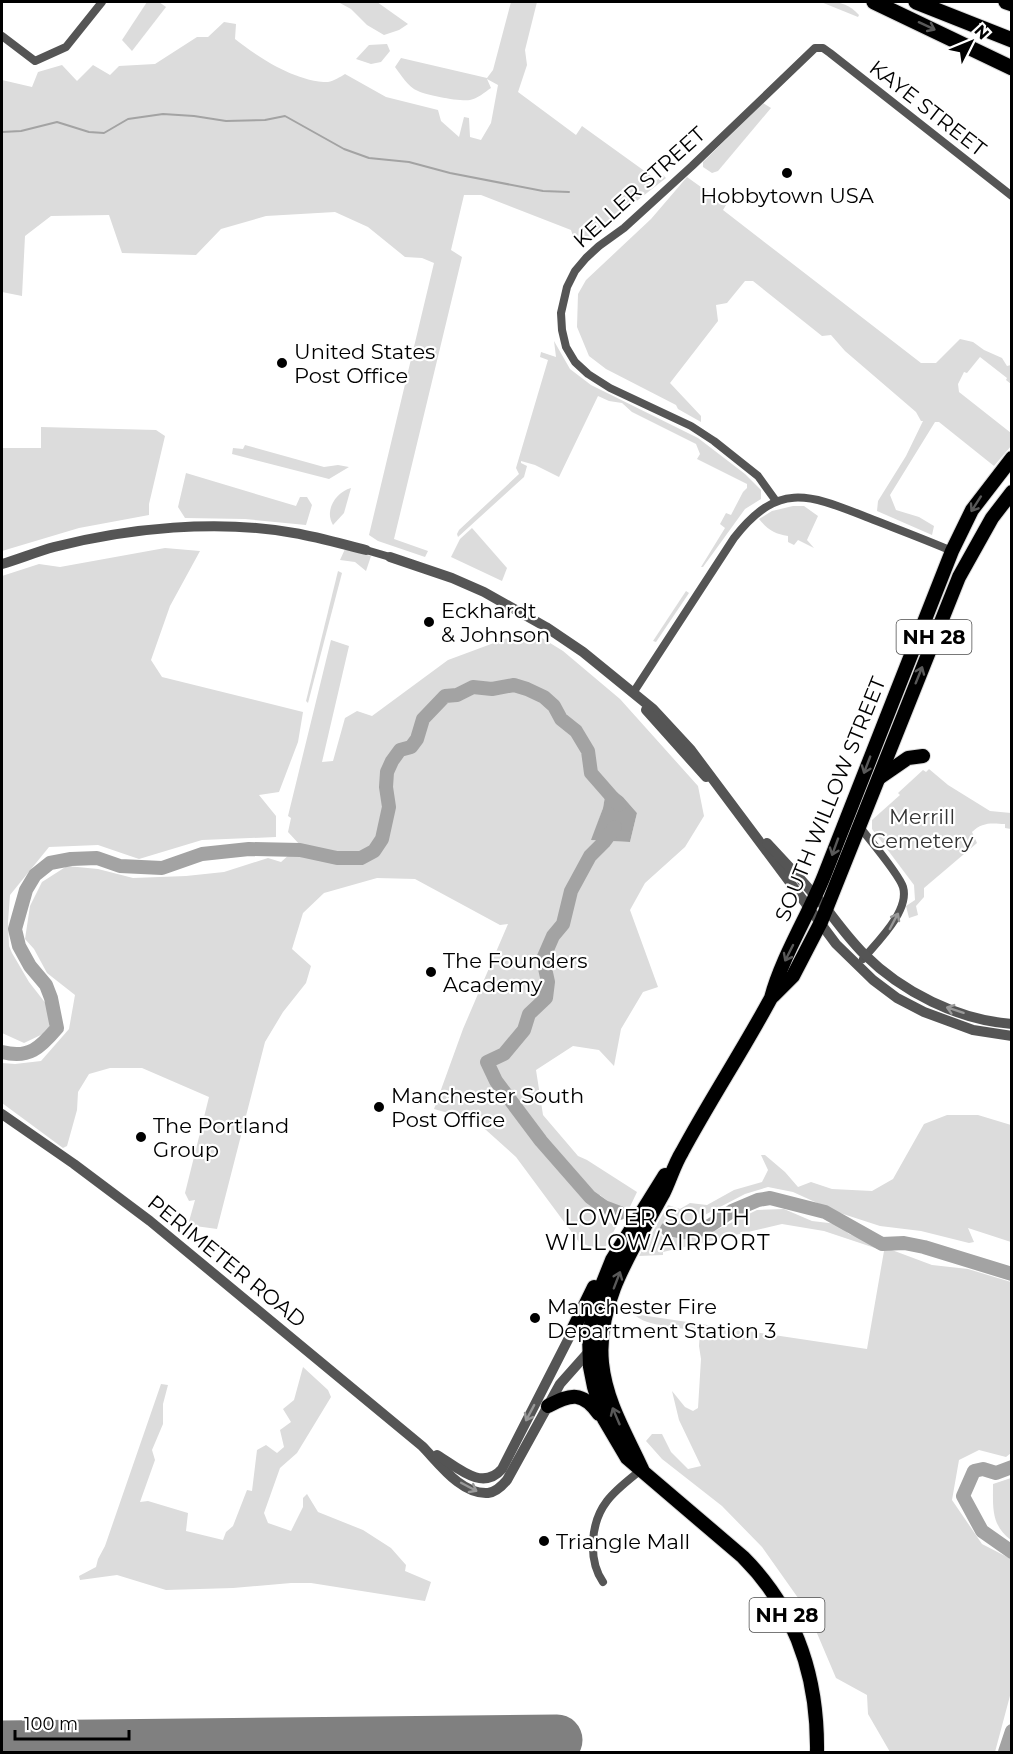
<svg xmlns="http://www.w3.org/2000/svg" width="1013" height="1754" font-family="Montserrat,sans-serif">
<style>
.green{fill:#dcdcdc;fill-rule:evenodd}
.water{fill:#a3a3a3}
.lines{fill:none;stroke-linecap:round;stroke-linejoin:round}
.stream{stroke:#a3a3a3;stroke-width:2}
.river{stroke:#a3a3a3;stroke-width:14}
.taxiway{stroke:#808080;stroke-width:21}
.runway{stroke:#808080;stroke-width:51}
.primary-casing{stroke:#dbdbdb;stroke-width:16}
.motorway-casing{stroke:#dbdbdb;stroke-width:17}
.minor{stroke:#555;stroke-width:8}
.tertiary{stroke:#555;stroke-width:10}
.primary{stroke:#000;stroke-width:14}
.motorway{stroke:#000;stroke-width:15}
.oneway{stroke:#595959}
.oneway2{stroke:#999}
.poi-dot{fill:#000;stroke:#fff;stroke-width:2}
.labels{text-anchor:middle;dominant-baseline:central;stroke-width:4.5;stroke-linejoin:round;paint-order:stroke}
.shield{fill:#fff;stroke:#4c4c4c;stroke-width:1.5}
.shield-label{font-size:20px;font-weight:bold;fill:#000}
.street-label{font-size:21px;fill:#000;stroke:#fff}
.poi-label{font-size:21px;fill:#000;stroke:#fff;text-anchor:start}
.park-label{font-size:21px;fill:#333;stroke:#fff}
.neighbourhood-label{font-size:22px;letter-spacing:1.5px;fill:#000;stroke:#fff}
</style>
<rect width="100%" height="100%" fill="#fff"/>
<!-- green -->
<g class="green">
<polygon points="147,2 159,2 166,7 132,51 122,40"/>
<polygon points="338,2 377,2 408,24 399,30 384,35 367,25 351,9"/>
<path d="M511,2h26l-12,48 2,15 -9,27 58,43 6,-9 75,54 6,-5 3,3 -83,65 -9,-4 -3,-9 -90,-35h-17l-13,55 11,7 -68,282 34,12 -3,6 -47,-16 -9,-6 65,-272 -12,-5 -17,-1 -37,-30 -33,-15 -69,4 -45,13 -25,26 -74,-2 -13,-38 -58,1 -26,20 -3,60 -20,-4v-212l30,7 6,-15 24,-7 15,16 16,-16 17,10 9,-9 36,-2 42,-27h11l16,-15 12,2 -1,15c24,19 61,43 93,43 6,-1 12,-5 17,-8l41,23 52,13 3,11 18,16 5,-20 5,1 1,19 11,3 10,-17 7,-38 -11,-6 4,9c-6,4 -14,11 -21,12 -9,2 -44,-5 -52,-9 -10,-4 -17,-16 -23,-24l6,-9 86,20 6,-8z"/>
<path d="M821,2c16,-1 27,1 38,13l-1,2z"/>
<polygon points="387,44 390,51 381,62 371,64 356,59 369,45"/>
<polygon points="763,103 771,108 718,171 712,173 703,167 703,162"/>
<polygon points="687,177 726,205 723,210 921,363 936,363 960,339 973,342 984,350 1002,358 1007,366 1011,365 1011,384 1006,380 1007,378 980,357 967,373 964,372 958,384 959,392 1011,433 1011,446 994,466 939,422 935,422 890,495 896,510 919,517 934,526 932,535 877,511 878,501 906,456 923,421 921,421 916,412 845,351 831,335 822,336 753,281 745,281 727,303 716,305 718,321 670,383 701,416 701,422 678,409 676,405 606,369 589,356 577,327 578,294 586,280 651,219"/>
<polygon points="554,341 570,369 591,385 698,438 745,474 761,490 761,499 745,509 703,567 701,567 725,528 720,524 726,513 731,515 743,492 747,488 747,484 697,459 700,454 696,444 632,412 622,403 609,401 598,396 559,477 535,465 521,461 521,463 527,466 524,477 458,537 457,534 459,530 519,474 516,468 548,360 540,357 541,352 556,357"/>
<polygon points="41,427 156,430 165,436 149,504 149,515 79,528 2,551 2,448 41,448"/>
<polygon points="245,445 324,467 338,465 349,467 329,479 232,454 233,448 243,449"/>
<polygon points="186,473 296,506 300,497 307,497 312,505 306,525 245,519 185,518 178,507"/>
<path d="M351,488l-7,25 -11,12c-9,-15 3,-33 18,-37z"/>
<path d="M793,506h11l14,10 -11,24 7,8 -16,-8 -4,5 -6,-3v-6c-13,-2 -20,-6 -29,-17l13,-8z"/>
<polygon points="472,528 507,568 502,581 451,557 460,539"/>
<polygon points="165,548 200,551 170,606 151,660 162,677 303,712 298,742 279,792 259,795 276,816 276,837 202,840 139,859 98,845 49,847 10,895 8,922 9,946 12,953 29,982 54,1014 47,1032 24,1043 2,1033 2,576 39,564 60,567"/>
<polygon points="345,549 371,556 366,571 355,562 340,560"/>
<polygon points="338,571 342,573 308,703 306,701"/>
<polygon points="686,591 689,593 656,642 653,641"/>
<path d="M529,630l34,21 57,48 78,87 6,30 -19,31 -40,36 -15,27 28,77 -15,5 -22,37 -7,37 -15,-16 -26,-4 -37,24 7,45 35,41 9,4 50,32 -10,21 -8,-3 -19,-15 -9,15 25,17 -13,25 -24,-10 -63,-85 -40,-36 -42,-12 29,-80 45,-105 -8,1 -85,-46 -38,-1 -53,15 -21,20 -11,36 19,17 -5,17 -23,29 -18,30 -48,187 -29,-4 7,-25 -6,1 -4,-8 24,-96 -67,-29h-32l-21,6 -11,18 -1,18 -10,36 -4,2 -61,-45v-40l13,1 26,-3 28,-32 6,-34 -28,-22 -13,-24 -9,-10 5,-33 12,-24 25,-16 31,3 35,9 53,-2 38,-4 44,-14 13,4 19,-17 -12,-13 3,-14 -3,-2 43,-176 18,6 -27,116 11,-1 12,-43 12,-7 15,5 76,-56zM607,786l16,11 14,16 -7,29 -38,-2 11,-32z"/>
<path d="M929,769l19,16 42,26 21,2v16l-6,-1v-4c-14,-1 -23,-2 -33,8l5,11 -53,45v9l-8,9 2,9 -9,3 -3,-12 9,-6 -1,-15 -42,-56v-9l28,-25 -2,-2 25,-23 3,2z"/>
<path d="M947,1115h31l33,10v117l-43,-14 6,14 -5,1 -48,-12 -41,-5 -43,-14 -44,-20 -25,-5 -23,7 -50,26 -16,6 -16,-2 -2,11 2,3 41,-2 53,-26 27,-1 28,12 25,3 12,10 83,31 36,4 43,13v171l-5,4 -27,-7 -20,10 -7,40 30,44 29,15v133l-16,60h-105l-22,-38 -1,-19 -31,-17 -28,-66 -46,-65 -40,-41 -60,-47 -16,-18 6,-7h10l9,18 17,17 13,-3 -22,-46 -7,-29 13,16 8,4 5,-3 3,-49 -2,-13 1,-15c-16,-3 -55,-4 -66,-17l233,35 17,-98 -60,-20 -42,-7 -119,28v3l-24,1 29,-51 12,4 10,-6 17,2 27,-15 28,-8 6,-12 -7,-15h4l20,17 13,15 13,-5 21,7 40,2 21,-12 31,-55z"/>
<polygon points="303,1367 328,1390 331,1397 297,1453 280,1468 264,1513 268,1523 291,1531 303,1507 303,1498 307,1494 318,1512 363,1530 391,1548 406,1565 405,1571 431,1582 425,1601 311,1583 291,1583 233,1588 166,1590 117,1575 80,1580 79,1576 96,1567 98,1559 105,1546 161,1384 168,1385 163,1404 163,1424 152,1450 155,1460 140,1502 148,1501 188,1513 186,1531 223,1540 226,1532 233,1526 247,1490 252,1491 257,1450 266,1445 277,1453 284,1447 280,1430 291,1422 283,1409 294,1400"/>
<path d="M1011,1478h1l-1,62c-20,-15 -18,-32 -18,-56z"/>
</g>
<!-- water -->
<polygon class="water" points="607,785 623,797 637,813 630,842 591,840 603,808"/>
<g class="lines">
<!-- stream -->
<polyline class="stream" points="2,132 21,131 57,122 89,132 104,133 128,119 163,114 194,116 226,121 265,120 285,116 344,149 369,158 409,162 450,173 543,191 569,192"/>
<!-- river -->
<g class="river">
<polyline points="615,827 604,842 590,856 571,891 563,924 553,936 543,959 548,982 546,998 529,1014 524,1030 504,1054 487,1062 496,1081 541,1141 590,1197 604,1207 620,1213"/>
<path d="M2,1052c27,7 38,-4 55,-24l-6,-30 -5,-13 -16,-19 -11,-20 -4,-17 11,-39 9,-15 15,-12 21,-4 26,-1 23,8 42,2 40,-14 47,-5 51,1 37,8h24l13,-7 8,-12 7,-32 -3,-20 1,-15 5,-11 8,-11 11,-3 6,-8 6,-20 22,-23 12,-1 16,-8 19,2 22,-4 13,4 17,8 10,9 7,13 15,12 12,20 3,22 28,32"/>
<polyline points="667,1229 685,1232 700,1230 711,1225 732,1211 758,1200 770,1198 825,1212 882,1244 904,1243 924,1247 1012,1274"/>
<polyline points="1012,1467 996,1473 983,1469 974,1471 963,1496 982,1531 1012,1552"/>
<polyline points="1005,1752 1012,1731"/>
</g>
<!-- taxiway -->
<g class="taxiway">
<polyline points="494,1741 509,1752"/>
<polyline points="320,1743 347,1752"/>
</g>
<!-- runway -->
<polyline class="runway" points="2,1746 557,1740"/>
<defs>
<g id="primary">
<polyline points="879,778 908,758 923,756"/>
<polyline points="773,996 793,976 821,922 959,577 992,518 1012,492"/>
<path d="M665,1175l-53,85 -16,40 -7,34 1,33 4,20 10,32 23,39 116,99c53,53 75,121 74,195"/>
<polyline points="573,1330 594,1287"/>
<path d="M548,1406c23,-12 34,-15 51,8"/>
<path d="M642,1469c-16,-35 -36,-67 -40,-106 -6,-63 33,-117 61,-169 7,-14 11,-29 19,-42 28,-52 61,-102 89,-154 11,-41 37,-82 53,-122l128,-325 20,-41 40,-52"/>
</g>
<g id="motorway">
<polyline points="874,2 1012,68"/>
<polyline points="916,2 1012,40"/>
<polyline points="1006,2 1012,4"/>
</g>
</defs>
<!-- primary casing -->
<use href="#primary" class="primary-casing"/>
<!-- motorway casing -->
<use href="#motorway" class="motorway-casing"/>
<!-- minor -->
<g class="minor">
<polyline points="2,36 35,61 66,47 102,2"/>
<polyline points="776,501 758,476 714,441 691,426 610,388 588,374 575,362 566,347 562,330 561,313 567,287 575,271 586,258 599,246 624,228 692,166 815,48 823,48 830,53 1012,196"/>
<polyline points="366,550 390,557"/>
<path d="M633,693l101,-155c45,-58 76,-43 135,-20 28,11 55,21 83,33"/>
<path d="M859,826c10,13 40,48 44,61 7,24 -26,55 -40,72"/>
<path d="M603,1582c-15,-22 -13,-59 4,-81 9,-12 23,-22 35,-32"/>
</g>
<!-- tertiary -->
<g class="tertiary">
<polyline points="390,557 452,578 484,592 546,627 583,652 653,709 691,750 836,944 873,980 897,998 924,1012 973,1030 1012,1036"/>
<path d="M2,564c17,-5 34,-12 52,-17 74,-19 164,-28 240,-14 24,4 48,11 72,17"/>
<polyline points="646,710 706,777"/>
<path d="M767,843c20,21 40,43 59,65 12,16 24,32 38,46 38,38 94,66 148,70"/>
<path d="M2,1114l72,50 76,57 272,225c16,16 39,49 66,47 8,-1 14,-7 19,-13l53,-96 32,-36"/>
<path d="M437,1455c20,12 45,37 65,14l71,-139 23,5"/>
</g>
<!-- primary -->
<use href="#primary" class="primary"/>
<!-- motorway -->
<use href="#motorway" class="motorway"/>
</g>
<!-- one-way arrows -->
<defs><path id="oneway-shaft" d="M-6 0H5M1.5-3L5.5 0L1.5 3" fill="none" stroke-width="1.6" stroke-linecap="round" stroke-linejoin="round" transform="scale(1.5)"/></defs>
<g class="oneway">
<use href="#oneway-shaft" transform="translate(927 26) rotate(25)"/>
<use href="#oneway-shaft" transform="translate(976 504) rotate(123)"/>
<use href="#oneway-shaft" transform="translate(919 675) rotate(-68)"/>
<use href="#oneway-shaft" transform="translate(867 765) rotate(111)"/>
<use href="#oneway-shaft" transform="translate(835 847) rotate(110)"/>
<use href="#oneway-shaft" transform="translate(789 953) rotate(117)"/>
<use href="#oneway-shaft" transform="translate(617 1280) rotate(-69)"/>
<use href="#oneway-shaft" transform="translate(616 1416) rotate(-113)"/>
</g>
<g class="oneway2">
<use href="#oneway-shaft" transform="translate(894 921) rotate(-62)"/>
<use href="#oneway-shaft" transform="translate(955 1010) rotate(-162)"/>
<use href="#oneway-shaft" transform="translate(530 1413) rotate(118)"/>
<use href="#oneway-shaft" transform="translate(469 1487) rotate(28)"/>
</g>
<!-- markers -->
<g class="poi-dot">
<circle cx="787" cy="173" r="6"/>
<circle cx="282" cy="363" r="6"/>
<circle cx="429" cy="622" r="6"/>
<circle cx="431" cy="972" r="6"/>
<circle cx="379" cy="1107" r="6"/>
<circle cx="141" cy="1137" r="6"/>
<circle cx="535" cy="1318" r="6"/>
<circle cx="544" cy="1541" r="6"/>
</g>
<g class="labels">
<!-- shield labels -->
<g class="shield">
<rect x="896.5" y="620" width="75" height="34" rx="4.5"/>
<rect x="749.5" y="1598" width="75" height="34" rx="4.5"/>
</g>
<g class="shield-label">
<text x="934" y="637">NH 28</text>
<text x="787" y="1615">NH 28</text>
</g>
<!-- street labels -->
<g class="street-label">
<text transform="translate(928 108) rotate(38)">KAYE STREET</text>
<text transform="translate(639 187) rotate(-42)">KELLER STREET</text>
<text transform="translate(830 799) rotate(-68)">SOUTH WILLOW STREET</text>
<text transform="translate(227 1261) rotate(39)">PERIMETER ROAD</text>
</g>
<!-- poi labels -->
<g class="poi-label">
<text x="787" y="195" text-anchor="middle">Hobbytown USA</text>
<text x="294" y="351">United States<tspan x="294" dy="24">Post Office</tspan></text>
<text x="441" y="610">Eckhardt<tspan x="441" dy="24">&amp; Johnson</tspan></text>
<text x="443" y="960">The Founders<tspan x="443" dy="24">Academy</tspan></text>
<text x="391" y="1095">Manchester South<tspan x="391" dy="24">Post Office</tspan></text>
<text x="153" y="1125">The Portland<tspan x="153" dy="24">Group</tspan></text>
<text x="547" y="1306">Manchester Fire<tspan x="547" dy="24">Department Station 3</tspan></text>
<text x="556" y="1541">Triangle Mall</text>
</g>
<!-- park labels -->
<g class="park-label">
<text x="922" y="816">Merrill<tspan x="922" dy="24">Cemetery</tspan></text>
</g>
<!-- neighbourhood labels -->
<g class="neighbourhood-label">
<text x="658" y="1217">LOWER SOUTH<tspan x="658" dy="25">WILLOW/AIRPORT</tspan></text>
</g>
</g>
<!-- border -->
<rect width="1013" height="1754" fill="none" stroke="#000000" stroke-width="6"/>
<!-- north arrow -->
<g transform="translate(971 42) rotate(47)" stroke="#ffffff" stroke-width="4.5" paint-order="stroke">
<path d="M0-4.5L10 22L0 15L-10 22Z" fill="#000000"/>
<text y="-9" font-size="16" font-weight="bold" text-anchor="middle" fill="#000000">N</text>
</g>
<!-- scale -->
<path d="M15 1730v9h114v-9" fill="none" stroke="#000000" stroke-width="3"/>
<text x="24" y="1730" font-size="18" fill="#000000" stroke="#ffffff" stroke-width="4.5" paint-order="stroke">100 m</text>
</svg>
